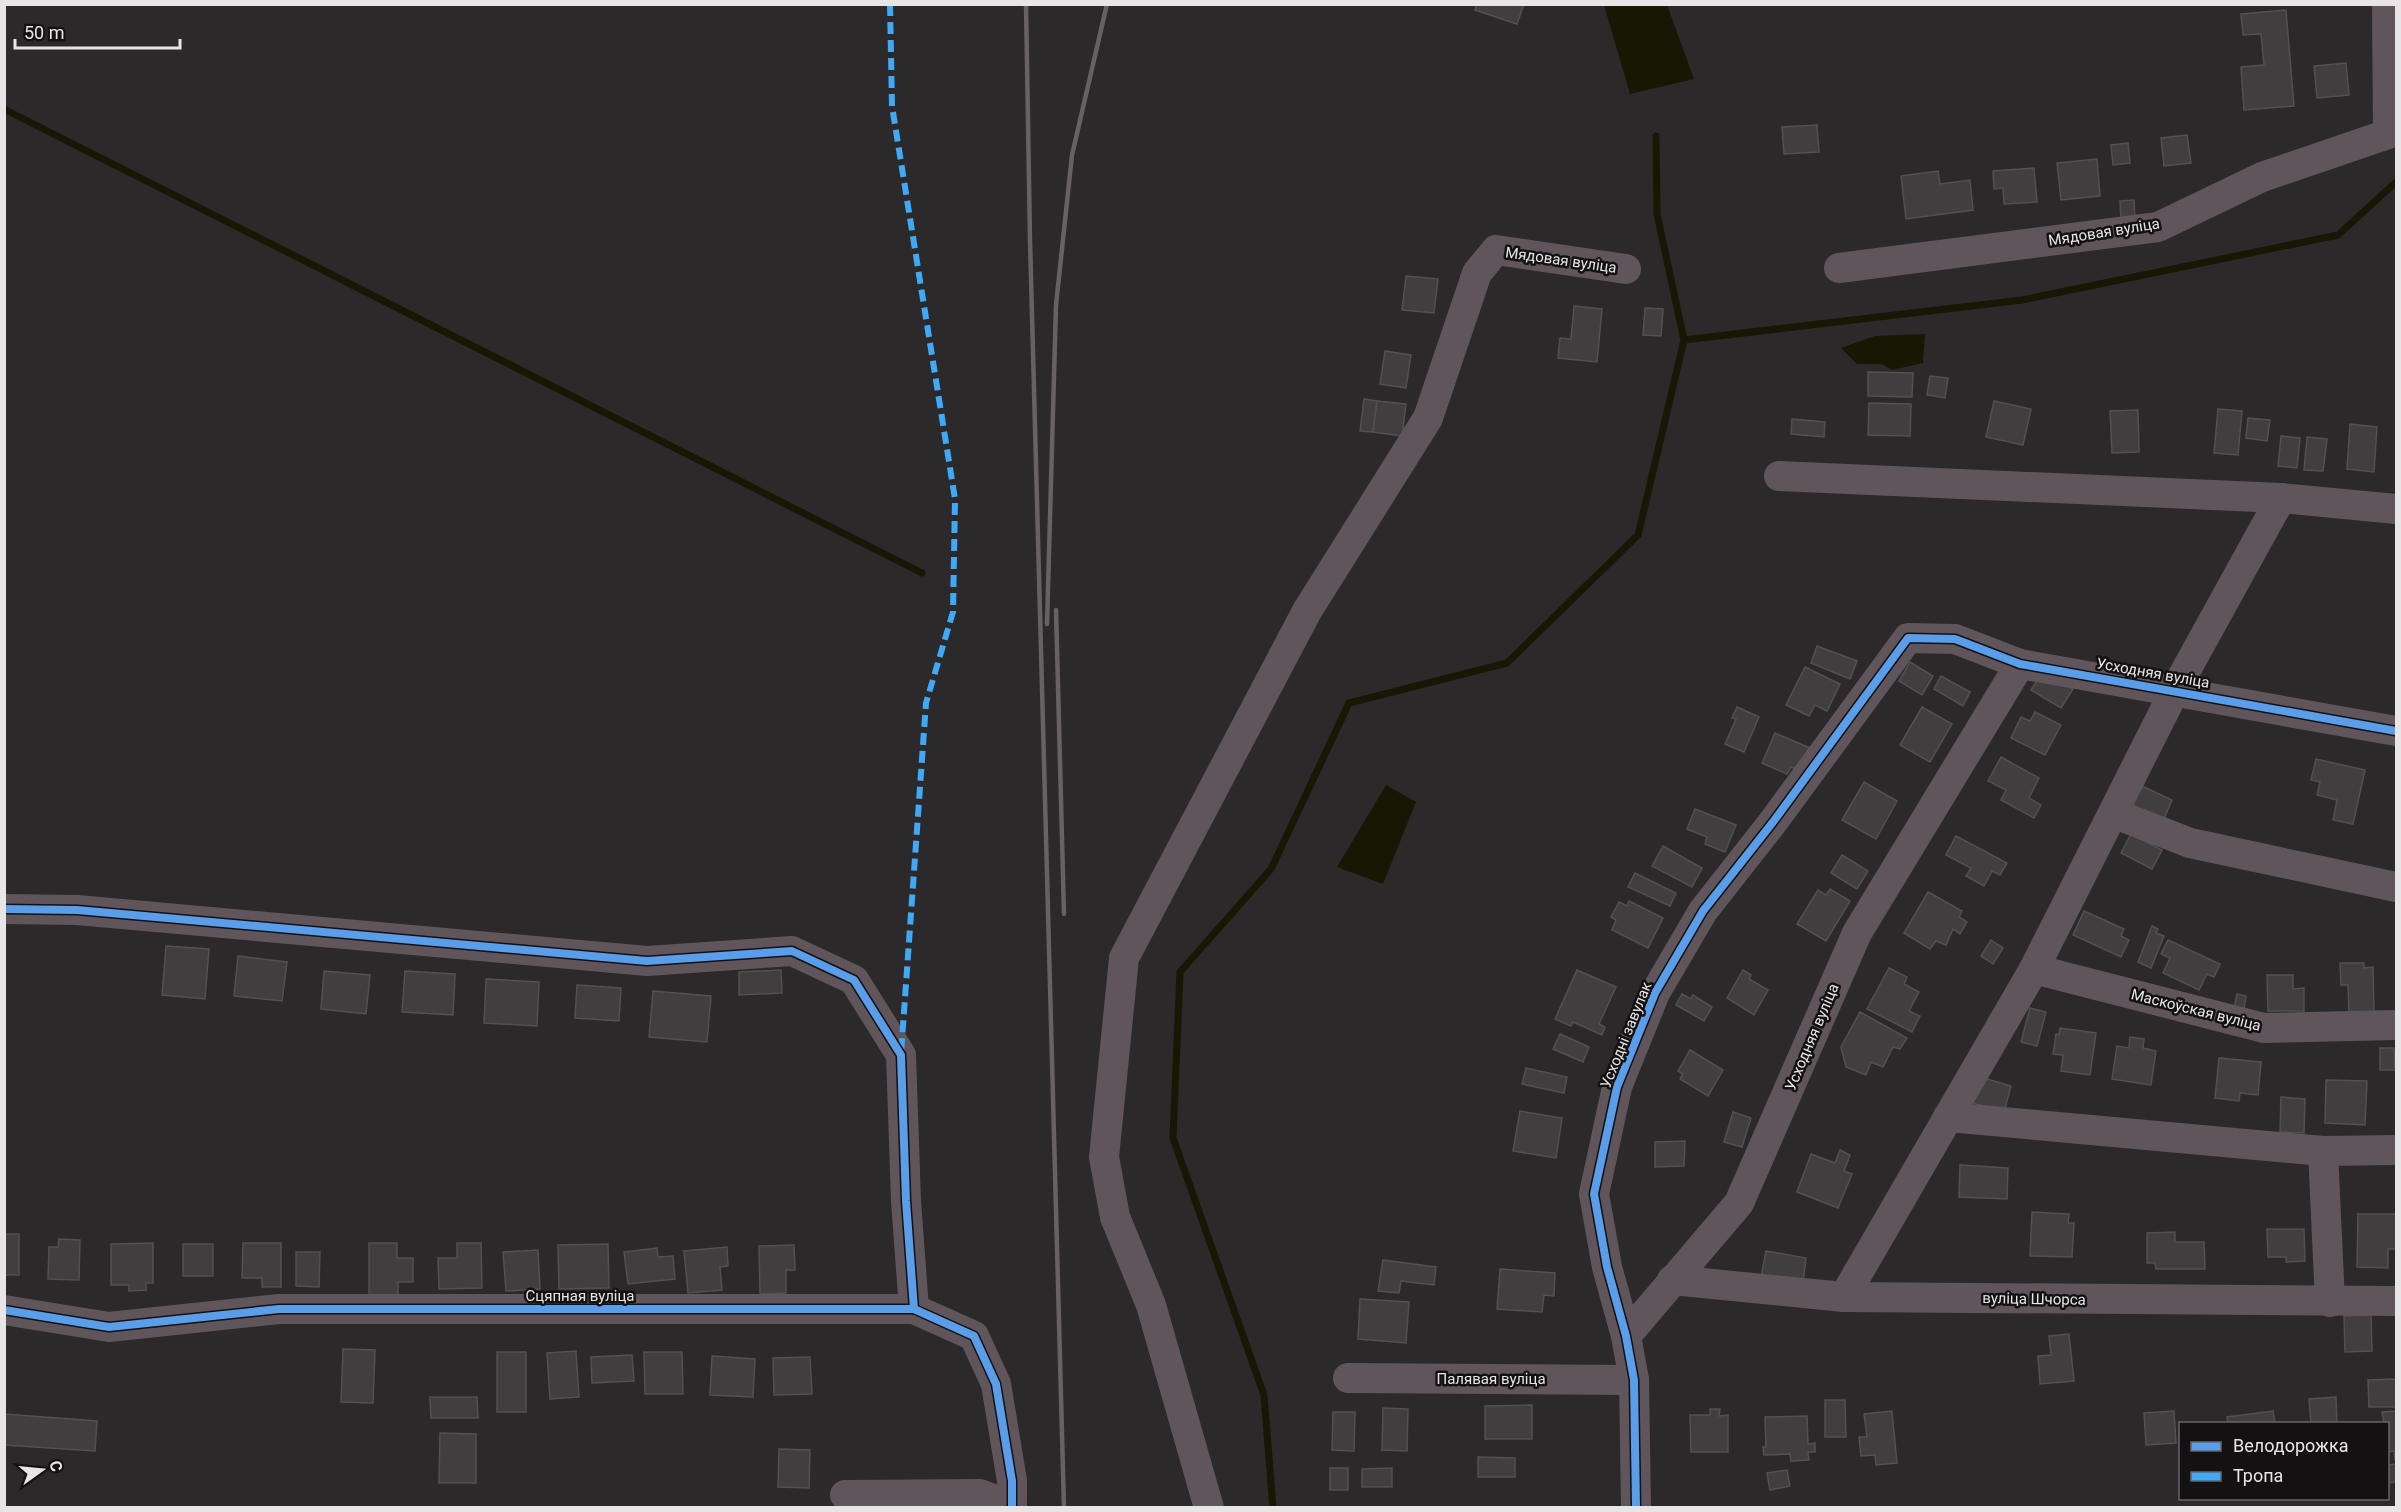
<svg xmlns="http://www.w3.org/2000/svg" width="2401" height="1512" font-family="Roboto,sans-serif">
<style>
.water{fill:#161804}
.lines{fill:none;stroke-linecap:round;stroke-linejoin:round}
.stream{stroke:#161804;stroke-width:7}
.building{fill:#403e3f;stroke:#525051;stroke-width:1.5}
.minor{stroke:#60555b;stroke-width:30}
.rail{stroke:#676165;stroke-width:4.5}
.quiet{stroke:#3fa9f5;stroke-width:6;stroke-dasharray:12 6;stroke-linecap:butt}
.cycleway-casing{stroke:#131112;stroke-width:11}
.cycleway{stroke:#5a9eea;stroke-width:8}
.labels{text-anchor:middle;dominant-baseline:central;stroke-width:5;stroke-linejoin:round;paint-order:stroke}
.street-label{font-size:15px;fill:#e8e5e6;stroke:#131112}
</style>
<rect width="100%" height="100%" fill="#2b292a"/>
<!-- water -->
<g class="water">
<polygon points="1604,5 1667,5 1694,79 1630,94"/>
<polygon points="1925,334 1923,363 1892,370 1882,364 1857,364 1841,348 1875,336"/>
<polygon points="1386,785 1416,802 1383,884 1337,867"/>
</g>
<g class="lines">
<!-- stream -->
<g class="stream">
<polyline points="4,109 922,573"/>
<polyline points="1684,340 2022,300 2338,235 2396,182"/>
<polyline points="1273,1508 1264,1395 1173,1138 1180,972 1271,869 1349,703 1507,663 1638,535 1684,340 1657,214 1656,136"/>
</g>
</g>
<!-- building -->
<g class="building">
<polygon points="1477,4 1524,4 1517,24 1475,10"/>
<polygon points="2286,10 2294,106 2244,110 2241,67 2264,65 2261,34 2243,35 2241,14"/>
<polygon points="2346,63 2349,95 2317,98 2314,66"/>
<polygon points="1817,125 1819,152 1784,154 1782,127"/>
<polygon points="2187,135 2191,163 2164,166 2161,138"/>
<polygon points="2128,143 2130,163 2113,165 2111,145"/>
<polygon points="2097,159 2100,196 2061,200 2057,163"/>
<polygon points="2034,168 2037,202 2004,204 2003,188 1994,189 1993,171"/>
<polygon points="1938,171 1940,184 1970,180 1973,210 1906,219 1901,176"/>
<polygon points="2134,200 2135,220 2121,221 2120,201"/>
<polygon points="1406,276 1438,279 1434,313 1402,310"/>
<polygon points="1574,306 1602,309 1597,362 1558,358 1560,338 1571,339"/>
<polygon points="1645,308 1663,309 1661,336 1643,335"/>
<polygon points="1385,351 1411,355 1406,388 1380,384"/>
<polygon points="1868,372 1913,373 1912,397 1868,396"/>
<polygon points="1930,376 1948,378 1945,398 1927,395"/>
<polygon points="1364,399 1377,401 1373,432 1360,431"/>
<polygon points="1377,401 1406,404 1402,436 1373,432"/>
<polygon points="1994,401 2031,409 2023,445 1986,437"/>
<polygon points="1869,403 1911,404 1910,436 1868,435"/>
<polygon points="2218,409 2242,411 2238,455 2214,453"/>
<polygon points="2138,410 2139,452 2112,453 2110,411"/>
<polygon points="2248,418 2270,420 2267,441 2246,438"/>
<polygon points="1792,419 1825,422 1824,437 1791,434"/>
<polygon points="2350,424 2377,427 2374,472 2347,469"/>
<polygon points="2281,436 2300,438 2297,468 2278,466"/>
<polygon points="2307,437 2327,439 2323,471 2304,470"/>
<polygon points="1817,646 1857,661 1850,679 1811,663"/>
<polygon points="1910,662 1933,676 1922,695 1899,681"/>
<polygon points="1805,667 1840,684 1827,711 1815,705 1809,716 1786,705"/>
<polygon points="2043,670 2073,689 2061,708 2031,690"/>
<polygon points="1941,676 1970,692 1963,706 1934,689"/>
<polygon points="1737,707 1759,717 1744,752 1725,744 1736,719 1732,718"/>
<polygon points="1922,707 1952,724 1930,762 1900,745"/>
<polygon points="2035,712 2061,725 2045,755 2011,738 2021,717 2030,721"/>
<polygon points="1775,733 1810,748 1800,771 1791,767 1787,774 1762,763"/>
<polygon points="2001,757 2039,778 2029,798 2041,805 2034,818 2001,800 2006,790 1988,781"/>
<polygon points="2316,759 2365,770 2353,824 2333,820 2337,800 2317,795 2320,782 2311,780"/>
<polygon points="1864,782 1897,801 1876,839 1842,820"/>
<polygon points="2140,785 2172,800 2162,823 2129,808"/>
<polygon points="1695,809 1736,825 1725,852 1705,844 1707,837 1687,829"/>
<polygon points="2131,834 2162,850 2152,869 2121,853"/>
<polygon points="1956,836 2007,863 2000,875 1992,871 1984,886 1966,876 1971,868 1946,855"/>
<polygon points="1663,846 1702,868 1692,887 1652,866"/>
<polygon points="1842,855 1868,871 1857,889 1831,873"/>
<polygon points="1635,873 1676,893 1670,906 1628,887"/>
<polygon points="1830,889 1850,901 1826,941 1797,924 1818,890 1826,895"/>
<polygon points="1928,892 1962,911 1959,917 1967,922 1960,934 1953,929 1946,945 1936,941 1930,949 1904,933"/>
<polygon points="1629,901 1663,918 1648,948 1612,930 1616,920 1611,917 1619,902 1627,906"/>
<polygon points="2084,911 2124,929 2121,936 2129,940 2121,957 2073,935"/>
<polygon points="2152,926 2158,929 2156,933 2164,936 2151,968 2138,962"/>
<polygon points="1991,940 2003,948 1993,964 1981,956"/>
<polygon points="2168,940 2220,964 2214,977 2207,974 2199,990 2163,973 2170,958 2161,954"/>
<polygon points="166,946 209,949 205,999 162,995"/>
<polygon points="238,956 287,962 282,1001 234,996"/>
<polygon points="2340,963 2364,963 2364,968 2373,967 2374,1012 2349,1013 2348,985 2341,985"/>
<polygon points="1889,968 1907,977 1904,984 1919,992 1909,1011 1920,1016 1912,1032 1867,1009"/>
<polygon points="781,970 782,993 739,995 739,972"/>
<polygon points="1577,970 1616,987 1599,1024 1605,1027 1602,1035 1573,1022 1571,1026 1555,1019"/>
<polygon points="1743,970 1751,975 1749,979 1768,990 1754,1015 1727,998"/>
<polygon points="324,971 370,975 366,1014 321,1009"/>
<polygon points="405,971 455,974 453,1015 402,1012"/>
<polygon points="2267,975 2293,975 2293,989 2304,988 2304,1011 2268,1011"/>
<polygon points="486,979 539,982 537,1026 484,1023"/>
<polygon points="577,985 621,988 619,1021 575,1018"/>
<polygon points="653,991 711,996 707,1042 649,1037"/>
<polygon points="1682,994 1691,999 1693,995 1712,1007 1704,1021 1676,1005"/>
<polygon points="2237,994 2246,996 2244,1010 2234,1008"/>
<polygon points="2030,1008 2046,1012 2037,1046 2021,1042"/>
<polygon points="1860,1012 1907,1038 1900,1049 1893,1047 1883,1067 1871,1062 1866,1075 1846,1067 1841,1047"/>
<polygon points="2060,1028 2096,1033 2090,1075 2061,1071 2063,1055 2053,1054 2056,1034 2059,1035"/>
<polygon points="1560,1034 1589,1047 1583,1062 1553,1049"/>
<polygon points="2130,1037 2144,1039 2143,1048 2156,1051 2151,1085 2112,1079 2117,1046 2129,1048"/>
<polygon points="2380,1048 2394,1048 2395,1070 2380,1070"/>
<polygon points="1690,1050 1723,1070 1708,1096 1680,1079 1683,1074 1678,1071"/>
<polygon points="2219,1058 2261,1062 2258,1095 2240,1093 2239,1101 2215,1098"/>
<polygon points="1526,1068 1567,1077 1564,1093 1522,1084"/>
<polygon points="1980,1077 2011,1086 2004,1112 1973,1103"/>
<polygon points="2326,1080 2367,1081 2365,1125 2325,1123"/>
<polygon points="2281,1097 2305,1099 2304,1133 2280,1132"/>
<polygon points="1520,1111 1562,1118 1556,1158 1513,1151"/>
<polygon points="1733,1112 1751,1118 1742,1147 1724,1142"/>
<polygon points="1685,1141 1684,1166 1655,1167 1655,1142"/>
<polygon points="1840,1150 1850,1155 1844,1171 1852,1174 1838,1208 1797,1192 1811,1154 1835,1163"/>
<polygon points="1960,1165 2008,1168 2007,1199 1959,1197"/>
<polygon points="2032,1212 2069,1214 2068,1223 2074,1223 2072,1257 2030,1256"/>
<polygon points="2358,1214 2396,1214 2396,1249 2388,1249 2388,1268 2357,1267"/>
<polygon points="2267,1229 2304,1229 2305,1261 2286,1262 2286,1257 2268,1257"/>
<polygon points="2175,1232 2175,1242 2204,1242 2205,1269 2156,1269 2155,1263 2147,1263 2147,1233"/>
<rect x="4" y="1234" width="15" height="41"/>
<polygon points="59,1239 80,1240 79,1280 48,1279 49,1247 58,1247"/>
<polygon points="153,1243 153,1283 146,1283 146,1290 129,1291 129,1285 111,1285 111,1244"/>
<polygon points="243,1243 281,1243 281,1287 262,1287 262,1278 242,1278"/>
<polygon points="369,1243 397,1243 397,1258 413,1258 413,1282 398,1282 398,1296 369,1296"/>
<polygon points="457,1243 481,1243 482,1288 439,1289 438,1258 457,1258"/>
<rect x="183" y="1244" width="30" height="32"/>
<polygon points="608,1244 609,1288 559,1289 558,1245"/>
<polygon points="794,1245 795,1270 786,1270 786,1293 760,1294 759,1246"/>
<polygon points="727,1247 728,1266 720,1267 722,1290 688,1293 684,1251"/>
<polygon points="657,1248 658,1257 673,1256 675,1279 628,1284 624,1252"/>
<polygon points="538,1250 540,1289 506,1291 503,1252"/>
<polygon points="1766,1251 1806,1258 1803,1283 1761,1277"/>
<polygon points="296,1252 320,1252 319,1287 296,1286"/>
<polygon points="1383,1260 1436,1267 1434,1285 1401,1281 1399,1293 1378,1291"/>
<polygon points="1500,1269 1555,1273 1554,1296 1544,1295 1542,1312 1497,1309"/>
<polygon points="1360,1299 1409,1302 1406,1343 1358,1339"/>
<polygon points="2371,1315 2372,1351 2345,1352 2344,1316"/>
<polygon points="2069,1334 2074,1381 2040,1384 2038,1356 2051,1355 2049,1336"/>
<polygon points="343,1349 375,1350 373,1403 341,1402"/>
<polygon points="576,1351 579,1397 550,1399 547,1353"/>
<rect x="497" y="1352" width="29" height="60"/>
<polygon points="644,1352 682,1352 683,1394 645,1394"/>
<polygon points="632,1355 634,1381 592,1383 591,1357"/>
<polygon points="712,1356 755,1359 753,1397 710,1395"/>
<polygon points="810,1357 812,1394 774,1395 773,1358"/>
<polygon points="2396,1379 2396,1407 2369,1407 2368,1380"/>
<polygon points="430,1397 477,1397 478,1418 431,1418"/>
<polygon points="2336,1397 2337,1424 2311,1424 2309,1399"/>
<polygon points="1825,1400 1845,1400 1846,1437 1825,1437"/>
<polygon points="1532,1405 1532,1439 1485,1439 1485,1406"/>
<polygon points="1383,1408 1408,1409 1407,1451 1382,1450"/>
<polygon points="1710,1409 1720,1409 1719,1416 1728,1415 1728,1452 1691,1452 1690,1415 1710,1415"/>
<polygon points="1892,1411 1897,1463 1876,1465 1875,1455 1861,1456 1859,1437 1867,1437 1864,1414"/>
<polygon points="2174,1411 2176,1443 2146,1445 2144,1413"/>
<polygon points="2273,1411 2275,1424 2228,1424 2227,1417"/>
<polygon points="2396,1411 2396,1460 2395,1460 2394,1451 2388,1452 2388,1424 2384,1424 2382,1412"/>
<polygon points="1333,1412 1355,1412 1354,1451 1332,1450"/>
<polygon points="4,1414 97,1421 95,1451 4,1445"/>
<polygon points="1807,1416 1808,1444 1815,1443 1815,1452 1808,1452 1809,1460 1791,1461 1790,1454 1764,1455 1763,1447 1766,1447 1765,1417"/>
<polygon points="440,1433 476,1434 476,1483 439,1483"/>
<polygon points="779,1449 810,1450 809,1488 778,1487"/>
<polygon points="1478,1457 1515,1458 1515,1477 1478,1477"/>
<polygon points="2396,1464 2396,1482 2388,1483 2388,1465"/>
<rect x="1330" y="1468" width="18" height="22"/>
<polygon points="1392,1468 1392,1487 1362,1487 1362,1469"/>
<polygon points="1787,1470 1790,1486 1770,1490 1767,1473"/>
</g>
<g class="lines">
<!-- minor -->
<g class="minor">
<polyline points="2387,4 2388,134"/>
<polyline points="1839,268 2158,227 2262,177 2388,134"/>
<polyline points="1779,476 2281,498 2396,509"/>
<polyline points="2113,813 2190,843 2396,887"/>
<polyline points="4,909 77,910 647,961 792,951 854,980 901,1055 906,1201 914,1309"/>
<polyline points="2034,969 2264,1028 2396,1025"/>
<polyline points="1948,1117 2323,1151 2396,1150"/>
<polyline points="2323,1151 2330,1302"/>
<polyline points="1672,1280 1844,1297 2396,1301"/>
<polyline points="1844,1297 2034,969 2175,690 2281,498"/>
<polyline points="4,1310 109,1327 279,1309 914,1309 974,1336 996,1384 1012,1481 1012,1508"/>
<polyline points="1626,1336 1739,1203 1857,933 2020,664"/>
<polyline points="1348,1378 1634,1380"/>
<polyline points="845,1495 980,1494 1012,1506"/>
<polyline points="1209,1508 1151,1305 1115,1217 1104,1157 1124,958 1307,611 1428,418 1477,273 1496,250 1626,269"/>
<polyline points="1636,1508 1634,1380 1626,1336 1607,1267 1594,1194 1617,1087 1655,993 1703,911 1773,822 1908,638 1955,639 2020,664 2396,731"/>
</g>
<!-- rail -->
<g class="rail">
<polyline points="1026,4 1030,240 1064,1508"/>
<polyline points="1056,610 1064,914"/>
<polyline points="1047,624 1056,305 1072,155 1107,4"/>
</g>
<!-- quiet -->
<polyline class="quiet" points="890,4 892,106 955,499 953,612 926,703 901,1054"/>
<defs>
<g id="cycleway">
<polyline points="4,909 77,910 647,961 792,951 854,980 901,1055 906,1201 914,1309"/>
<polyline points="4,1310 109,1327 279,1309 914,1309 974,1336 996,1384 1012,1481 1012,1508"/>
<polyline points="1636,1508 1634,1380 1626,1336 1607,1267 1594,1194 1617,1087 1655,993 1703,911 1773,822 1908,638 1955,639 2020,664 2396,731"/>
</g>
</defs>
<!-- cycleway casing -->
<use href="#cycleway" class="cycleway-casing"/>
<!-- cycleway -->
<use href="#cycleway" class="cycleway"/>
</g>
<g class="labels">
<!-- street labels -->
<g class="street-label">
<text transform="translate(2104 232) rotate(-9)">Мядовая вуліца</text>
<text transform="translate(1561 260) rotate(8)">Мядовая вуліца</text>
<text transform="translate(2153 673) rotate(10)">Усходняя вуліца</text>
<text transform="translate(2196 1010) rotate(14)">Маскоўская вуліца</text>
<text transform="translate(1626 1035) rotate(-68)">Усходні завулак</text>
<text transform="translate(1812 1037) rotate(-67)">Усходняя вуліца</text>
<text x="580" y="1296">Сцяпная вуліца</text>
<text transform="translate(2034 1299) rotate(1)">вуліца Шчорса</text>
<text x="1491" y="1379">Палявая вуліца</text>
</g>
</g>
<!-- border -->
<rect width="2401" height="1512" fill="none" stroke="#e8e5e6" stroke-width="12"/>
<!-- legend -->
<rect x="2179" y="1422" width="210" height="78" fill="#131112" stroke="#686667" stroke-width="1.5"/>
<rect x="2191" y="1442" width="30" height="9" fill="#5a9eea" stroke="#686667" stroke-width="1.5"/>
<text x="2233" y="1452" font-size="18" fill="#e8e5e6">Велодорожка</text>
<rect x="2191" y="1472" width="30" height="9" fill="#3fa9f5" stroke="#686667" stroke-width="1.5"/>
<text x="2233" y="1482" font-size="18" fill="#e8e5e6">Тропа</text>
<!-- north arrow -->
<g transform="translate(42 1470) rotate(75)" stroke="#131112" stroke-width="4.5" paint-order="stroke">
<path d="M0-4.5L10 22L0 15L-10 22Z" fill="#e8e5e6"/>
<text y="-9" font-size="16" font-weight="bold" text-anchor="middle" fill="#e8e5e6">С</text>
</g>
<!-- scale -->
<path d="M15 39v9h165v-9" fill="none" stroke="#e8e5e6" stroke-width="3"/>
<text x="24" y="39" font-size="18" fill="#e8e5e6" stroke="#131112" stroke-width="4.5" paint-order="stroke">50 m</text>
</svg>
